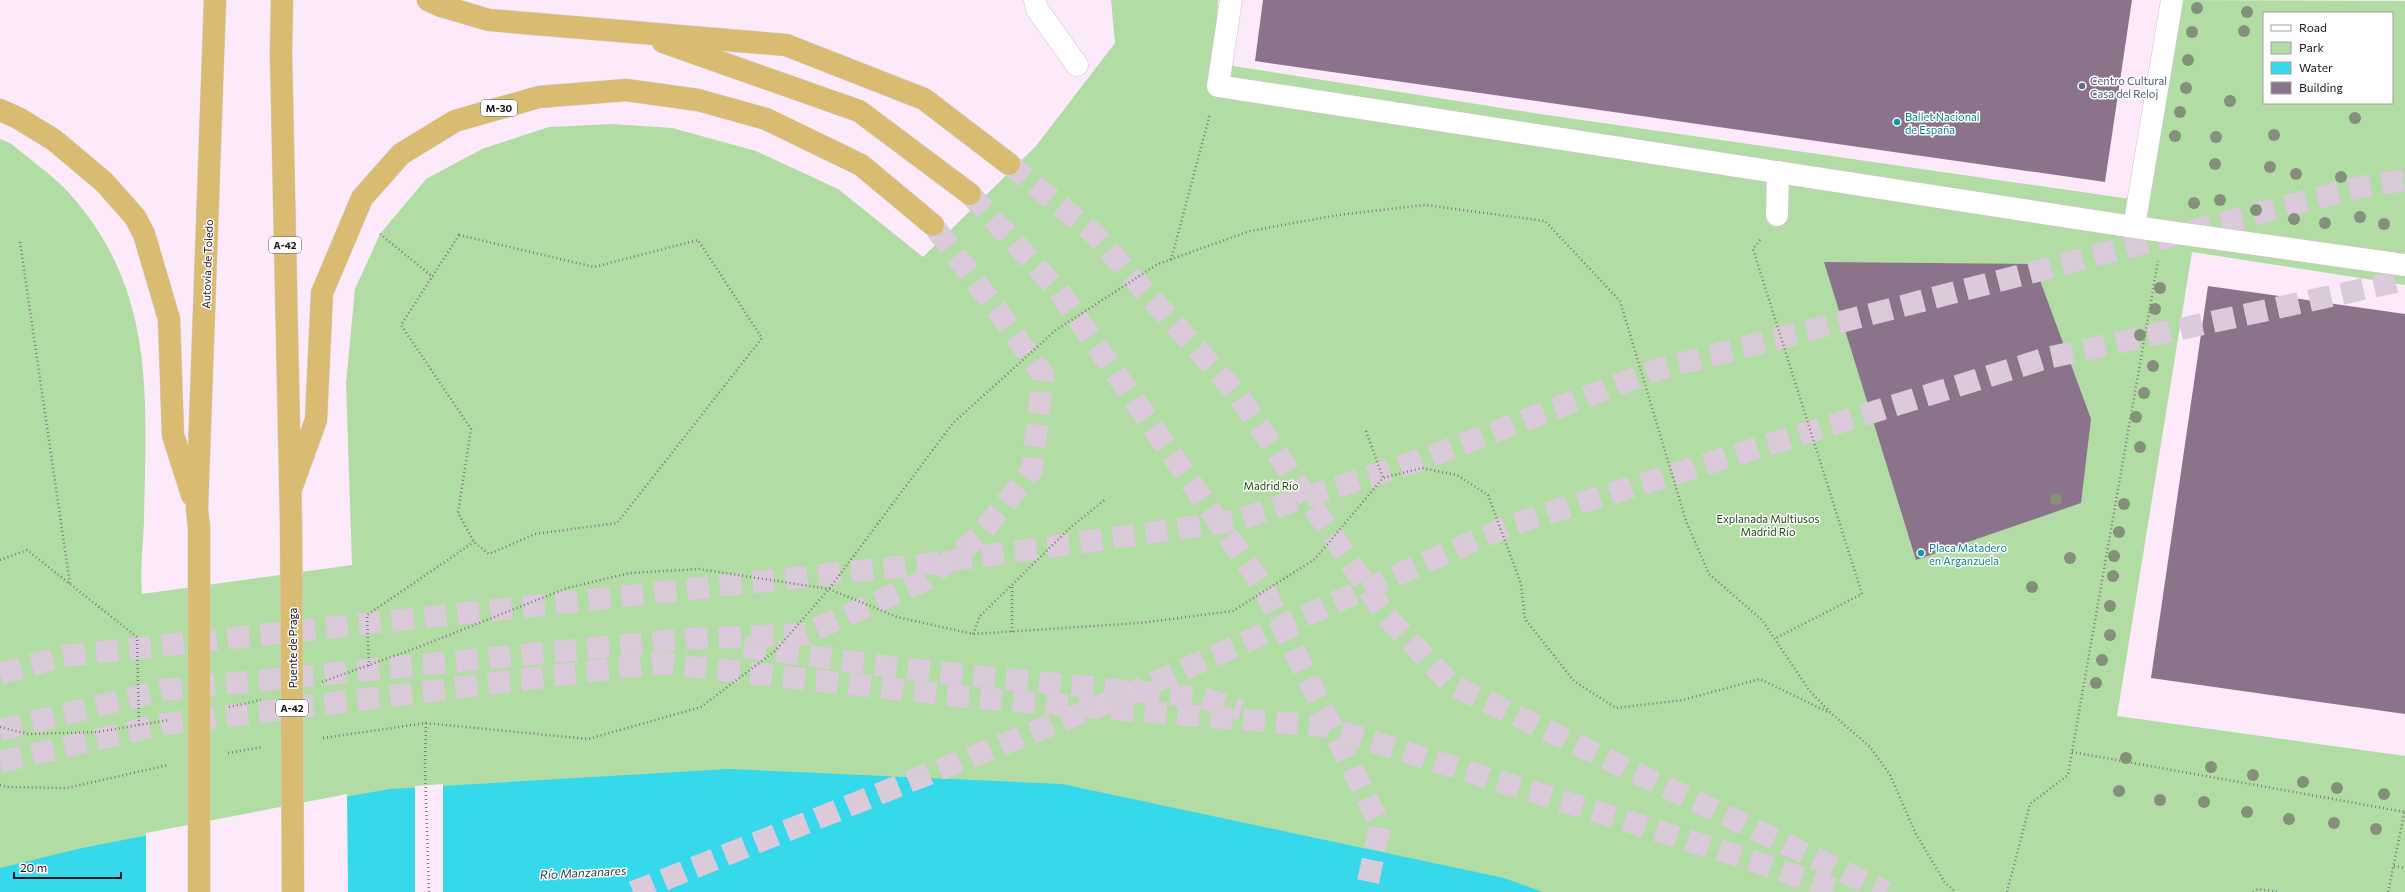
<svg xmlns="http://www.w3.org/2000/svg" width="2405" height="892" font-family="Commissioner,sans-serif">
<style>
.green{fill:#b1dca3;fill-rule:evenodd}
.water{fill:#35d9eb}
.pier{fill:#fceafa}
.building{fill:#8c738c}
.lines{fill:none;stroke-linecap:round;stroke-linejoin:round}
.highway-tunnel{stroke:#dbcad9;stroke-width:22;stroke-dasharray:22 11;stroke-linecap:butt}
.minor-casing{stroke:#d7b9d3;stroke-width:23}
.highway-casing{stroke:#d6d5d6;stroke-width:23}
.path{stroke:#847682;stroke-width:2.5;stroke-dasharray:1 3;stroke-linecap:butt}
.minor{stroke:#fff;stroke-width:22}
.highway{stroke:#d9bb71;stroke-width:22}
.highway-bridge-casing{stroke:#d6d5d6;stroke-width:23;stroke-linecap:butt}
.highway-bridge{stroke:#d9bb71;stroke-width:22}
.tree{fill:#84917a}
.service-dot{fill:#5c6f8a;stroke:#fdfdfd;stroke-width:1.5}
.culture-dot{fill:#0f9aa8;stroke:#fdfdfd;stroke-width:1.5}
.labels{text-anchor:middle;dominant-baseline:central;stroke-width:3;stroke-linejoin:round;paint-order:stroke}
.shield{fill:#fdfdfd;stroke:#605960;stroke-width:1}
.shield-label{font-size:10px;font-weight:bold;fill:#1d131c}
.service-label{font-size:11px;fill:#4e5e75;stroke:#fdfdfd;text-anchor:start}
.culture-label{font-size:11px;fill:#0d838f;stroke:#fdfdfd;text-anchor:start}
.street-label{font-size:11px;fill:#1d131c;stroke:#fdfdfd}
.park-label{font-size:11px;fill:#224911;stroke:#fdfdfd}
.water-label{font-size:12px;font-style:italic;fill:#263f43;stroke:#fdfdfd}
</style>
<rect width="100%" height="100%" fill="#fceafa"/>
<!-- green -->
<path class="green" d="M1111,0h107l-4,63 326,51 597,86 30,-200 238,1v284l-213,-33 -75,464 288,40v136h-2405v-753l10,4c19,16 43,32 60,51 87,98 76,205 74,327 -1,24 -4,49 -2,73l210,-29 -6,-182 9,-94 25,-55 46,-55 56,-30 67,-22 63,-3 60,4 84,23 82,38 85,68 113,-111 79,-103zM2264,13h128v90h-128z"/>
<!-- water -->
<polygon class="water" points="729,769 1062,784 1504,878 1543,892 0,892 0,868 82,848 350,796 390,789"/>
<!-- pier -->
<g class="pier">
<polygon points="443,784 443,892 415,892 415,786"/>
<polygon points="347,794 348,892 146,892 146,833"/>
</g>
<!-- building -->
<g class="building">
<polygon points="1263,0 2132,0 2105,182 1255,61"/>
<polygon points="1824,262 2034,264 2091,419 2081,503 1916,560"/>
<polygon points="2208,286 2405,314 2405,714 2151,678"/>
</g>
<g class="lines">
<!-- highway-tunnel -->
<g class="highway-tunnel">
<polyline points="1009,164 1092,232 1239,396 1387,617 1452,685 1886,892"/>
<polyline points="970,194 1058,290 1262,585 1380,825 1366,892"/>
<polyline points="744,647 905,669 1202,698 1241,710"/>
<polyline points="0,674 64,656 934,563 1234,521 1426,458 1656,370 2360,187 2405,180"/>
<polyline points="0,730 163,690 686,639 805,634 926,580 979,536 1032,470 1043,375 1001,315 933,225"/>
<polyline points="0,762 164,724 658,663 977,698 1323,726 1751,860 1842,892"/>
<polyline points="633,892 1119,698 1510,525 2047,358 2405,280"/>
</g>
<defs>
<g id="minor">
<polyline points="1035,0 1037,9 1077,65"/>
<polyline points="1231,0 1218,86 2134,227 2172,0"/>
<polyline points="1777,215 1778,172"/>
<polyline points="2134,227 2405,265"/>
</g>
<g id="highway">
<polyline points="282,0 281,53 291,524"/>
<polyline points="428,0 441,6 489,20 786,45 924,99 1009,164"/>
<polyline points="663,42 859,111 970,194"/>
<polyline points="0,110 18,118 54,140 104,182 135,217 144,234 169,319 173,435 192,495"/>
<polyline points="291,489 316,420 322,293 362,198 401,154 455,121 539,97 626,90 698,100 766,119 861,165 933,225"/>
<polyline points="199,527 197,509 215,0"/>
</g>
</defs>
<!-- minor casing -->
<use href="#minor" class="minor-casing"/>
<!-- highway casing -->
<use href="#highway" class="highway-casing"/>
<!-- path -->
<g class="path">
<polyline points="380,234 433,277"/>
<polygon points="459,235 594,267 698,240 762,338 617,523 535,534 489,554 474,542 458,513 471,429 401,325"/>
<polyline points="1760,240 1753,249 1862,594 1774,639"/>
<polyline points="20,242 70,584"/>
<polyline points="1171,260 1210,114"/>
<polyline points="1366,431 1383,478"/>
<polyline points="0,560 27,550 137,637 139,726"/>
<polyline points="1012,587 1012,632"/>
<polyline points="973,634 980,616 1072,526 1106,499"/>
<polyline points="369,666 367,615 474,542"/>
<polyline points="322,682 424,645 567,588 630,573 699,569 829,589 897,617 973,634 1139,623 1233,611 1315,559 1383,478 1422,468 1457,475 1488,495 1521,584 1525,619 1574,681 1616,708 1683,700 1760,679 1830,713"/>
<polyline points="229,707 261,700"/>
<polyline points="426,723 425,766 429,892"/>
<polyline points="0,727 28,734 97,732 169,720"/>
<polyline points="323,738 426,723 588,739 701,707 775,651 829,589 953,423 1056,330 1158,264 1250,231 1338,215 1425,205 1545,221 1620,301 1686,521 1709,574 1762,620 1809,690 1832,714 1870,747 1890,775 1916,834 1945,883 1956,892"/>
<polyline points="2072,752 2405,812"/>
<polyline points="228,753 263,747"/>
<polyline points="0,785 7,787 67,788 168,765"/>
<polyline points="2394,866 2405,868"/>
<polyline points="2007,892 2030,804 2068,775 2158,261"/>
<polyline points="2253,892 2258,889 2279,892"/>
<polyline points="2388,892 2405,810"/>
</g>
<!-- minor -->
<use href="#minor" class="minor"/>
<!-- highway -->
<use href="#highway" class="highway"/>
<defs>
<g id="highway-bridge">
<polyline points="291,524 293,892"/>
<polyline points="199,527 199,892"/>
</g>
</defs>
<!-- highway-bridge casing -->
<use href="#highway-bridge" class="highway-bridge-casing"/>
<!-- highway-bridge -->
<use href="#highway-bridge" class="highway-bridge"/>
</g>
<!-- trees -->
<g class="tree">
<circle cx="2197" cy="8" r="6"/>
<circle cx="2247" cy="12" r="6"/>
<circle cx="2244" cy="31" r="6"/>
<circle cx="2192" cy="32" r="6"/>
<circle cx="2188" cy="60" r="6"/>
<circle cx="2186" cy="88" r="6"/>
<circle cx="2230" cy="101" r="6"/>
<circle cx="2180" cy="112" r="6"/>
<circle cx="2355" cy="118" r="6"/>
<circle cx="2274" cy="135" r="6"/>
<circle cx="2175" cy="136" r="6"/>
<circle cx="2216" cy="137" r="6"/>
<circle cx="2215" cy="164" r="6"/>
<circle cx="2270" cy="167" r="6"/>
<circle cx="2296" cy="174" r="6"/>
<circle cx="2341" cy="177" r="6"/>
<circle cx="2220" cy="200" r="6"/>
<circle cx="2194" cy="203" r="6"/>
<circle cx="2256" cy="210" r="6"/>
<circle cx="2360" cy="217" r="6"/>
<circle cx="2294" cy="219" r="6"/>
<circle cx="2325" cy="223" r="6"/>
<circle cx="2384" cy="224" r="6"/>
<circle cx="2160" cy="288" r="6"/>
<circle cx="2155" cy="309" r="6"/>
<circle cx="2140" cy="335" r="6"/>
<circle cx="2153" cy="366" r="6"/>
<circle cx="2144" cy="393" r="6"/>
<circle cx="2136" cy="417" r="6"/>
<circle cx="2140" cy="447" r="6"/>
<circle cx="2056" cy="499" r="6"/>
<circle cx="2124" cy="504" r="6"/>
<circle cx="2119" cy="532" r="6"/>
<circle cx="2114" cy="556" r="6"/>
<circle cx="2070" cy="558" r="6"/>
<circle cx="2113" cy="576" r="6"/>
<circle cx="2032" cy="587" r="6"/>
<circle cx="2110" cy="606" r="6"/>
<circle cx="2110" cy="635" r="6"/>
<circle cx="2102" cy="660" r="6"/>
<circle cx="2096" cy="683" r="6"/>
<circle cx="2126" cy="758" r="6"/>
<circle cx="2211" cy="767" r="6"/>
<circle cx="2253" cy="775" r="6"/>
<circle cx="2303" cy="782" r="6"/>
<circle cx="2337" cy="788" r="6"/>
<circle cx="2119" cy="791" r="6"/>
<circle cx="2384" cy="794" r="6"/>
<circle cx="2160" cy="800" r="6"/>
<circle cx="2204" cy="802" r="6"/>
<circle cx="2247" cy="812" r="6"/>
<circle cx="2289" cy="819" r="6"/>
<circle cx="2334" cy="823" r="6"/>
<circle cx="2376" cy="829" r="6"/>
</g>
<!-- markers -->
<circle class="service-dot" cx="2082" cy="86" r="4"/>
<g class="culture-dot">
<circle cx="1897" cy="122" r="4"/>
<circle cx="1921" cy="553" r="4"/>
</g>
<g class="labels">
<!-- shield labels -->
<g class="shield">
<rect x="481" y="100" width="36" height="16" rx="3"/>
<rect x="269" y="237" width="32" height="16" rx="3"/>
<rect x="276" y="700" width="32" height="16" rx="3"/>
</g>
<g class="shield-label">
<text x="499" y="108">M-30</text>
<text x="285" y="245">A-42</text>
<text x="292" y="708">A-42</text>
</g>
<!-- service labels -->
<g class="service-label">
<text x="2090" y="80">Centro Cultural<tspan x="2090" dy="13">Casa del Reloj</tspan></text>
</g>
<!-- culture labels -->
<g class="culture-label">
<text x="1905" y="116">Ballet Nacional<tspan x="1905" dy="13">de España</tspan></text>
<text x="1929" y="547">Placa Matadero<tspan x="1929" dy="13">en Arganzuela</tspan></text>
</g>
<!-- street labels -->
<g class="street-label">
<text transform="translate(207 264) rotate(-88)">Autovía de Toledo</text>
<text transform="translate(292 648) rotate(-90)">Puente de Praga</text>
</g>
<!-- park labels -->
<g class="park-label">
<text x="1271" y="485">Madrid Río</text>
<text x="1768" y="518">Explanada Multiusos<tspan x="1768" dy="13">Madrid Río</tspan></text>
</g>
<!-- water labels -->
<g class="water-label">
<text transform="translate(583 872) rotate(-3)">Río Manzanares</text>
</g>
</g>
<!-- legend -->
<rect x="2263" y="12" width="130" height="92" fill="#fdfdfd" stroke="#a39fa3"/>
<rect x="2271" y="25" width="20" height="6" fill="#ffffff" stroke="#a39fa3"/>
<text x="2299" y="32" font-size="12" fill="#1d131c">Road</text>
<rect x="2271" y="42" width="20" height="12" fill="#b1dca3" stroke="#a39fa3"/>
<text x="2299" y="52" font-size="12" fill="#1d131c">Park</text>
<rect x="2271" y="62" width="20" height="12" fill="#35d9eb" stroke="#a39fa3"/>
<text x="2299" y="72" font-size="12" fill="#1d131c">Water</text>
<rect x="2271" y="82" width="20" height="12" fill="#8c738c" stroke="#a39fa3"/>
<text x="2299" y="92" font-size="12" fill="#1d131c">Building</text>
<!-- scale -->
<path d="M14 872v6h107v-6" fill="none" stroke="#1d131c" stroke-width="2"/>
<text x="20" y="872" font-size="12" fill="#1d131c" stroke="#fdfdfd" stroke-width="3" paint-order="stroke">20 m</text>
</svg>
